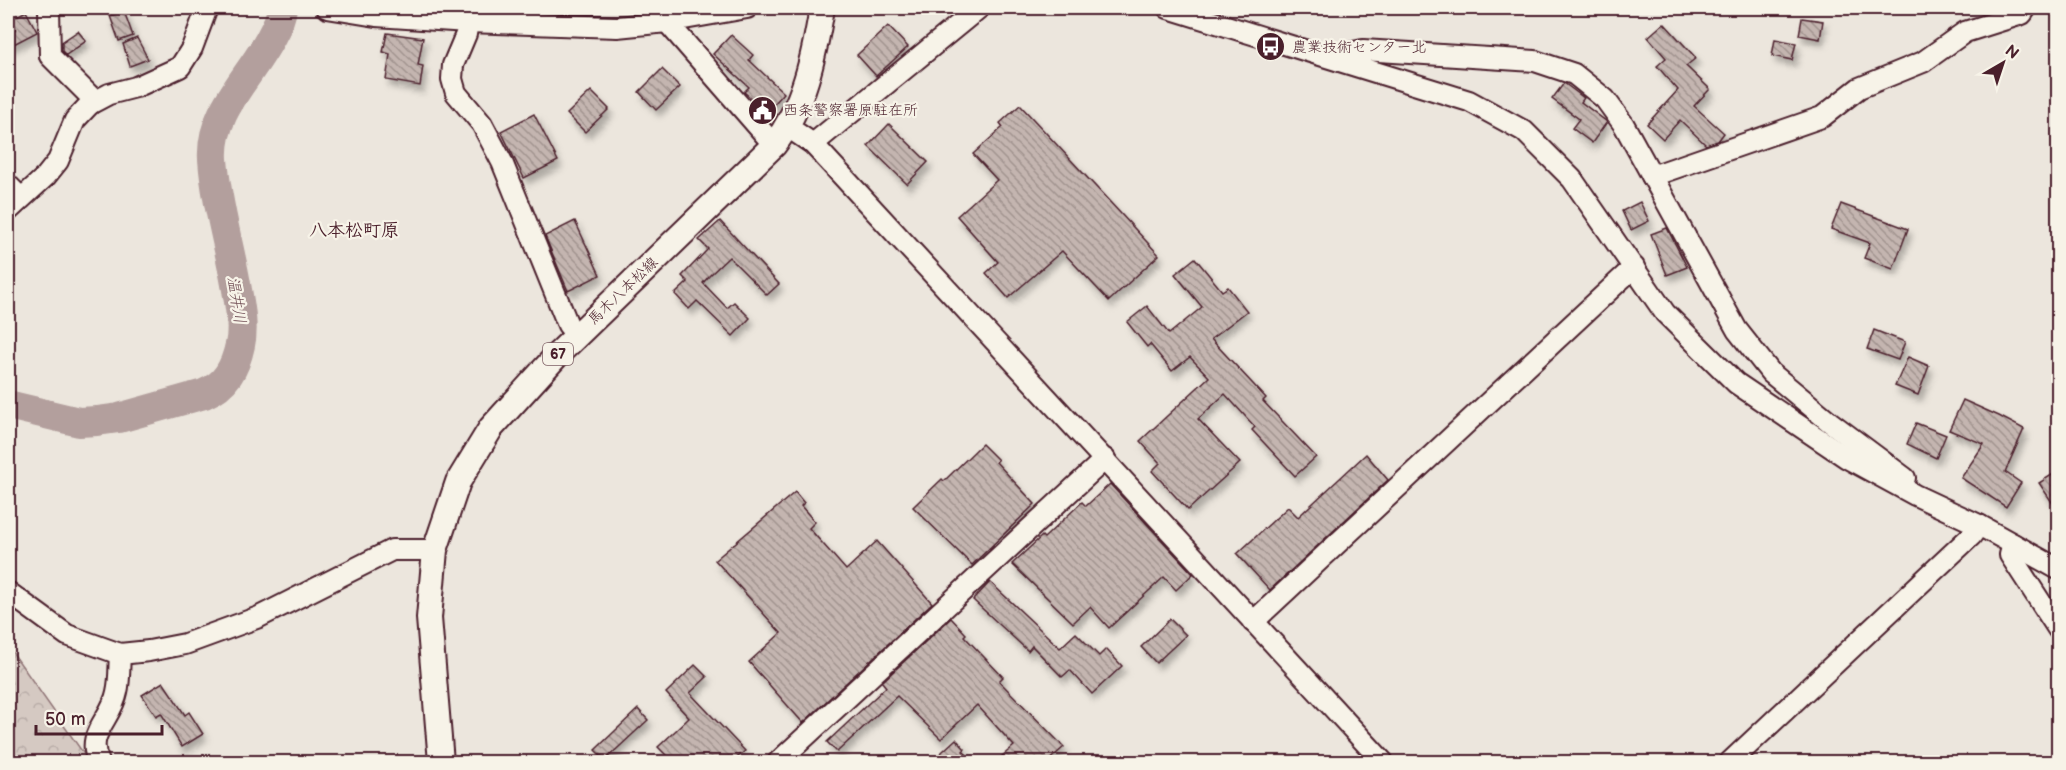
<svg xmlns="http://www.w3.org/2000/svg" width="2066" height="770" font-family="'Balsamiq Sans','Klee One',sans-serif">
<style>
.forest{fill:url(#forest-crowns);stroke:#907476;stroke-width:1.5}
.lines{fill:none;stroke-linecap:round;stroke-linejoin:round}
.river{stroke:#b39f9d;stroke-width:30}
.building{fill:url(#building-back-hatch);stroke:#4a1f2b;stroke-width:1.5;filter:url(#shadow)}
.minor-casing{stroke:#4a1f2b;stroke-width:24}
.major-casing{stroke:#4a1f2b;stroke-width:28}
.minor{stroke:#f7f3e8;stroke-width:20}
.major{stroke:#f7f3e8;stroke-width:24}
.labels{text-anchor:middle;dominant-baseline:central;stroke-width:4.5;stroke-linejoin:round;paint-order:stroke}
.shield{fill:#f7f3e8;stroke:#7e5f64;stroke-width:1.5}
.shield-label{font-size:14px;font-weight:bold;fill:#4a1f2b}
.poi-label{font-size:15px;fill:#4a1f2b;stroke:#f7f3e8;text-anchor:start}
.street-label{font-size:15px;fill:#4a1f2b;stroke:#f7f3e8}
.water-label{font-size:16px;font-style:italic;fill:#6f4c53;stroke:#f7f3e8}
.quarter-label{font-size:18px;font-weight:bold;fill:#4a1f2b;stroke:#f7f3e8}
</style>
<defs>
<pattern id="forest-crowns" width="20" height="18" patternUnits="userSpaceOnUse" patternTransform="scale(1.5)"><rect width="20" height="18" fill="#d5c9c2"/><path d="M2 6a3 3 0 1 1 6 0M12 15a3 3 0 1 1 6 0" fill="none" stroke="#b8aca7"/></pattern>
<pattern id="building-back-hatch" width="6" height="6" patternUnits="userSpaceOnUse" patternTransform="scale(1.5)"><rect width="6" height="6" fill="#c4b5b0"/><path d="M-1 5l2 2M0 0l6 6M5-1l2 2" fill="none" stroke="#a1938f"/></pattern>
<filter id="shadow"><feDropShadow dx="3.5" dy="6" stdDeviation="3" flood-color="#0004"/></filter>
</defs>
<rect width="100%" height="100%" fill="#ece6dd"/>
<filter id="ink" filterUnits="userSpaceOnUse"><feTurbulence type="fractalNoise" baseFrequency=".0167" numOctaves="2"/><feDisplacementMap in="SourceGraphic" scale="12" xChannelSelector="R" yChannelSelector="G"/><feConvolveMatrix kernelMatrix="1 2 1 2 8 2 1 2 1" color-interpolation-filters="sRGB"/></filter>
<g filter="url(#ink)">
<!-- forest -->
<polygon class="forest" points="8,649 13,653 86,757 78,762 8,762"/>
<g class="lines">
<!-- river -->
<path class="river" d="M8,405l71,17 18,-1 22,-3 85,-24c22,-9 31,-26 36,-49 4,-17 0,-38 -3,-55 -7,-43 -21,-87 -24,-131 -3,-48 37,-81 58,-122 5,-9 10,-19 11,-29"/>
</g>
<!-- building -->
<g class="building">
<polygon points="26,11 37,32 8,47 8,35 16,29 11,19"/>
<polygon points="124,11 133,36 119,41 110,16"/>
<polygon points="1802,18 1823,21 1820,39 1799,35"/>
<polygon points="1664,23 1696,58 1686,66 1710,89 1694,106 1724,133 1718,141 1706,145 1680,120 1663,139 1647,124 1678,90 1657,66 1666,58 1648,37"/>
<polygon points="888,26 908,47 876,76 857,55"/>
<polygon points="78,31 86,41 66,55 62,51 62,42"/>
<polygon points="387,33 423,38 418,65 423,66 420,86 386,80 390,54 383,52"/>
<polygon points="731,35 753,55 749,60 784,93 767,112 744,92 749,87 713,54"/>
<polygon points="137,38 148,59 130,66 123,44"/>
<polygon points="1775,39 1796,43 1792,60 1772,56"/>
<polygon points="662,69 680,87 656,110 639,92"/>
<polygon points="1564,83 1584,98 1581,102 1607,122 1592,143 1572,128 1579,119 1552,99"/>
<polygon points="591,91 609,109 585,132 567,114"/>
<polygon points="1020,105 1159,255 1109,301 1062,251 1008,298 986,273 998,262 957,216 997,180 973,154 1003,127 1000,123"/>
<polygon points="534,114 558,161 524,178 501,131"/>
<polygon points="889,124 928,162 907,184 868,146"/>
<polygon points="1640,202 1649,221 1631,230 1622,211"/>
<polygon points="1841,204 1908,229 1893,269 1864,258 1870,243 1831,229"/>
<polygon points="575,221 600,275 568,291 545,236"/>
<polygon points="720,221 779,284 767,295 729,257 710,275 703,283 727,308 734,302 750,318 733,336 697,301 689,309 675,294 688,282 682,276 708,249 699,240"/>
<polygon points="1667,228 1687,267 1667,275 1651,234"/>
<polygon points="1195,258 1222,291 1228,287 1247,311 1211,339 1266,398 1263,401 1316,457 1295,476 1252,430 1255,427 1225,394 1198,419 1240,463 1188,510 1152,471 1160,463 1140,441 1209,377 1190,357 1172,371 1150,344 1147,347 1127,322 1147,306 1169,334 1202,307 1175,274"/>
<polygon points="1874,330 1905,342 1898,360 1867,349"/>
<polygon points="1908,357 1929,366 1918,395 1895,386"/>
<polygon points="1963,400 1999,416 2024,429 2005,472 2021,483 2006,507 1961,478 1984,444 1949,430"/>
<polygon points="1916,423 1946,435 1936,458 1907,444"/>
<polygon points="982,444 998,460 996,462 1035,504 972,565 913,507 942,479 944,481"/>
<polygon points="1366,454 1388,480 1270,590 1237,554 1288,507 1298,517"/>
<polygon points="2058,471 2058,511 2039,483"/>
<polygon points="1110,484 1193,574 1176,590 1164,577 1109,628 1090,607 1073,623 1012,564 1042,536 1044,538 1082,502 1086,506"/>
<polygon points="795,492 804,503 801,506 815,522 809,528 846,570 877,541 932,603 803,723 749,662 781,633 715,560"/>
<polygon points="990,582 1060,648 1076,633 1099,656 1106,649 1122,666 1092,694 1070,670 1062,677 1032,646 1028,651 973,600"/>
<polygon points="951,618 966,634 964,636 1003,677 999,681 1064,747 1047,762 995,762 1014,746 977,705 941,739 897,696 837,752 827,742 886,687 882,682"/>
<polygon points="1170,619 1186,635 1156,663 1141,647"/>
<polygon points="695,665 707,677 690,693 745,751 732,762 673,762 658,747 689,718 666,693"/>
<polygon points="163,682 185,715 189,712 203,734 182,747 161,713 156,716 142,695"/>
<polygon points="638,709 648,720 605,760 595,750"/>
<polygon points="956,739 965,749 963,751 974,762 931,762"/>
</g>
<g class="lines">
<defs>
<g id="minor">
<polyline points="327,8 376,16 468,22 617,27 667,22 747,8"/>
<polyline points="1168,8 1469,101 1524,131 1572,179 1665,313 1736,383 1847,458 1915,495 1979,525 2058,569"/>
<polyline points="468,22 466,34 453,65 452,79 456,93 482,124 502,162 568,325 577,336"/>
<polyline points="667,22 774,145"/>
<polyline points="1331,57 1363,50 1535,61 1574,74 1605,99 1624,125 1737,330 1771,373 1830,422 1905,478"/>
<polyline points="90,104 109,94 136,87 180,67 192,48 207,8"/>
<polyline points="788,127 813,144 1383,762"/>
<polyline points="813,144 979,8"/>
<polyline points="1652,176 1822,117 1859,88 1923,62 1965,32 2022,14 2026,8"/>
<polyline points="8,185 21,198"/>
<polyline points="8,211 46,176 58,161 75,120 90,104 90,96 50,56 49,8"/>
<polyline points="2013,544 2010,555 2058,629"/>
<polyline points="8,592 67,635 120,654 149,651 185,644 259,617 392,550 435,550"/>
<polyline points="1253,622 1634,267"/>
<path d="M99,762c-15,-28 13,-43 18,-70 3,-12 2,-26 3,-38"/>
<polyline points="778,762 1105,459"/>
<polyline points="1730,762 1971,536 1979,525"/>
</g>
<path id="major" d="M441,762l-12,-144 6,-68 23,-68 33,-54 68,-75 215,-208c30,-39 40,-89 48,-137"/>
</defs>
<!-- minor casing -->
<use href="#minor" class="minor-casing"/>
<!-- major casing -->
<use href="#major" class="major-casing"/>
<!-- minor -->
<use href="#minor" class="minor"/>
<!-- major -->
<use href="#major" class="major"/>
</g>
</g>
<!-- icons -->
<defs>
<symbol id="bus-disc" viewBox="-11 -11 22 22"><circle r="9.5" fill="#4a1f2b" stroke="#f7f3e8"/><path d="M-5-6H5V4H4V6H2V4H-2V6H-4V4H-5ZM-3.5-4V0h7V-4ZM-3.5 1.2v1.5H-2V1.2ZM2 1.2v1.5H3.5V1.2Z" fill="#fff"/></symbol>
<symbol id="civic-disc" viewBox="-11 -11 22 22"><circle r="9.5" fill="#4a1f2b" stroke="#f7f3e8"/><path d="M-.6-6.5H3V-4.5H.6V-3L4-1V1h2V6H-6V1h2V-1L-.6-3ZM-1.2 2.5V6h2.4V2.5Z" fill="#fff"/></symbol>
</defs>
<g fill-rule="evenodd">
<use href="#bus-disc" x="1254" y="30" width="33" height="33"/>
<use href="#civic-disc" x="746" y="94" width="33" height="33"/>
</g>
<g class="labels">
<!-- shield labels -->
<rect class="shield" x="543" y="343" width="30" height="22" rx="4.5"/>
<g class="shield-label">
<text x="558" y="354">67</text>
</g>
<!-- poi labels -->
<g class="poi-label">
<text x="1292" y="47">農業技術センター北</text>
<text x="783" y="110">西条警察署原駐在所</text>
</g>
<!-- street labels -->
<g class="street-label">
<text transform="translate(623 291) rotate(-44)">馬木八本松線</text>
</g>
<!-- water labels -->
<g class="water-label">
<text transform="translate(236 300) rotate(81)">温井川</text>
</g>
<!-- quarter labels -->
<g class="quarter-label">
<text x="354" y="230">八本松町原</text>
</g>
</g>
<!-- margin -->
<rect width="2066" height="770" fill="none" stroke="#f7f3e8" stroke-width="30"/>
<rect x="15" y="15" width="2036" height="740" fill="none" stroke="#4a1f2b" stroke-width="2" filter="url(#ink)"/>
<!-- north arrow -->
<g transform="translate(2003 63) rotate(39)" stroke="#f7f3e8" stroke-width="4.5" paint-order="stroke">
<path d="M0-4.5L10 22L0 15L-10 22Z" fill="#4a1f2b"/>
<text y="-9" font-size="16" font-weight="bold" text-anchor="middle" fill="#4a1f2b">N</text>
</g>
<!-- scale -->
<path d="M36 725v9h126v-9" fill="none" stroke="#4a1f2b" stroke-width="3"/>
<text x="45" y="725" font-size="18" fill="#4a1f2b" stroke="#f7f3e8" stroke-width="4.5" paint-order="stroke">50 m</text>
</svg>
